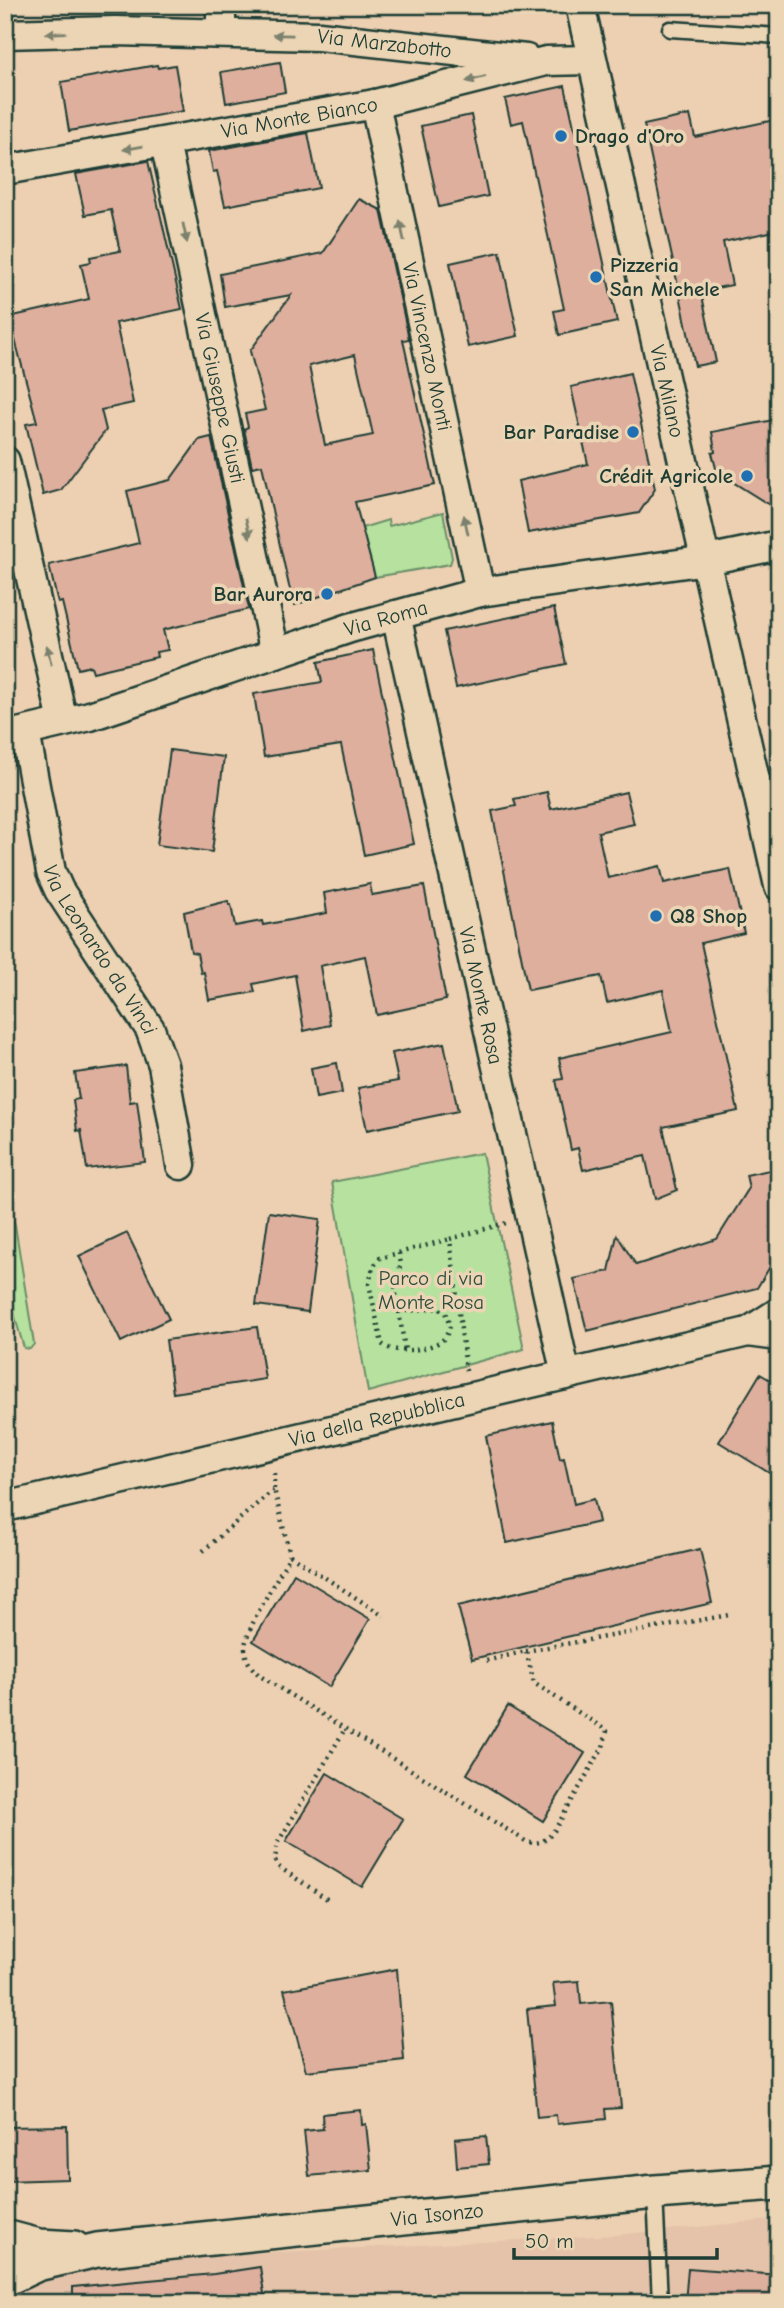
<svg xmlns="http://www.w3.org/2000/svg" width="784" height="2308" font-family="'Comic Neue',sans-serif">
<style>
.built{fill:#e5c3aa}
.green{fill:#b6e19e;stroke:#6a8f69;stroke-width:2}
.building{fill:#dfaf9e;stroke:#1f3d34;stroke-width:2;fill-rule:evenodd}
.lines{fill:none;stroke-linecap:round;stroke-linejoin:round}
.service-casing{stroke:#1f3d34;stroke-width:19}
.minor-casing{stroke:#1f3d34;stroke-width:33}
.tertiary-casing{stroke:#1f3d34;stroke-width:38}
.path{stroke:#1f3d34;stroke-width:4.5;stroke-dasharray:2 5;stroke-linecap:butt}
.service{stroke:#ebd5b4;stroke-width:14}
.minor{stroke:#ebd5b4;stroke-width:28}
.tertiary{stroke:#ebd5b4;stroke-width:33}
.oneway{fill:#7b816e}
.poi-dot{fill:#1f6fb2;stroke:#ebd5b4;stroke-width:2.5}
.labels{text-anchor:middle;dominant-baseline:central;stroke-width:7;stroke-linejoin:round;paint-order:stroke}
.street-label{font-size:21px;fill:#1f3d34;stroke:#ebd5b4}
.poi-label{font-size:21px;font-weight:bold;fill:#1f3d34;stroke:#ebd5b4;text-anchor:start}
.park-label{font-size:21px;fill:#2e4d3f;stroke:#ebd5b4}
</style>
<rect width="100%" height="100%" fill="#edd0b2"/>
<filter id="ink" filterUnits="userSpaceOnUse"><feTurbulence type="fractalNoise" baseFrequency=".0143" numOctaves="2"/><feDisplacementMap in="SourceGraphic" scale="14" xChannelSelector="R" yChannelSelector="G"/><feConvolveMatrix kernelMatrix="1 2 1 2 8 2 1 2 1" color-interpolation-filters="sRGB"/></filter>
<g filter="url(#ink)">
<!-- built -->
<polygon class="built" points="779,2219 779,2303 5,2303 6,2297 32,2281 100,2261 615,2235"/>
<!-- green -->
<g class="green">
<polygon points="443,512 452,558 450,564 375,577 362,528 388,520 389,526"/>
<polygon points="482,1153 524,1349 368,1392 332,1182"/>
<polygon points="6,1215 12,1217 15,1225 34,1344 30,1349 24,1348 5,1283"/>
</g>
<!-- building -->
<g class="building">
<polygon points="280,62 285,92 226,103 221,72"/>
<polygon points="157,65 158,68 175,65 183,111 69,131 61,82"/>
<polygon points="565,86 617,322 559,335 554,311 564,309 523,121 511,124 505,99"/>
<polygon points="471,115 488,196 439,207 421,126"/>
<polygon points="690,115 695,137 779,119 779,230 723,242 732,285 701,291 716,362 695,366 644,125"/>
<polygon points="308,133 319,188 225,206 217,171 213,172 209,151"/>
<polygon points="148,161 182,309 116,323 133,403 101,410 106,430 61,490 43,495 26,424 37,422 9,317 89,299 81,264 91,262 90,257 120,251 111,210 85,215 76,174"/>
<path d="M359,199l22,11 28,129 -6,1 32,145 -80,17 20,75 -80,28 -6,-19 -27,-121 -10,2 -8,-38 4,-2 -3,-13 20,-4 -15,-59 41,-56 -66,12 -5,-33 103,-21zM355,355l18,80 -48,10 -16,-79z"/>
<polygon points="500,252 518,336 468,347 450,263"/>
<polygon points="630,373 655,489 639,513 528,533 518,481 588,464 571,387"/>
<polygon points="779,419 779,511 717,472 712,453 715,452 712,432"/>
<polygon points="211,437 249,609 163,630 168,650 156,652 157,657 93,672 91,666 78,669 62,602 58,603 49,565 139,543 127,491 170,480 199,440"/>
<polygon points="554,608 566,664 456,688 444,631"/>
<polygon points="373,650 414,844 364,855 341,745 264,757 254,694 322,682 318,662"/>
<polygon points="170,750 224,757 212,852 157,845"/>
<polygon points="547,792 551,809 626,792 634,824 598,832 608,878 660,866 664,883 730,869 744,933 701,943 738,1111 663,1127 677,1190 655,1199 645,1156 583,1170 578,1148 571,1150 556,1080 563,1079 559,1058 672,1032 663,990 607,1003 601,976 528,990 492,811 516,806 514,799"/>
<polygon points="370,884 372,895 424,886 446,1000 377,1015 365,956 320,966 330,1025 304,1031 295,975 253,984 255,992 209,1000 204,972 201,973 197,953 191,952 184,912 228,901 229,905 231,905 235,926 262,921 263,925 327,913 324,893"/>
<polygon points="444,1043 458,1111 367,1130 358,1088 398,1081 392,1053"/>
<polygon points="337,1063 342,1093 316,1098 311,1068"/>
<polygon points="126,1066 130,1102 137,1101 145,1162 87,1169 81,1130 77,1131 73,1100 79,1099 75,1073"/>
<polygon points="779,1168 779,1252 757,1288 587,1331 574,1279 609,1271 617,1235 636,1265 717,1239 749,1188 746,1175"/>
<polygon points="269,1212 320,1219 308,1312 256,1305"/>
<polygon points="127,1233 169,1319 121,1342 79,1256"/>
<polygon points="257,1327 265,1379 173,1393 166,1340"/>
<polygon points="760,1374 779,1385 779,1479 719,1442"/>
<polygon points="552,1421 560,1459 564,1458 574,1504 594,1499 599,1522 507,1543 486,1436"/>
<polygon points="700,1549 712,1603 472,1659 458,1606"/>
<polygon points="294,1573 370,1619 329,1687 253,1641"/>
<polygon points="508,1706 585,1753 543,1821 467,1774"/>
<polygon points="327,1773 403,1819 362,1887 286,1841"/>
<polygon points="397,1969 404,2060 306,2071 284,1990"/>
<polygon points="579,1981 581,2004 611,2001 621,2108 605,2109 606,2119 557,2124 556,2115 537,2117 527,2009 556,2006 553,1983"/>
<polygon points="361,2110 362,2125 366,2124 371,2170 309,2176 304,2131 323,2129 322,2114"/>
<polygon points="67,2126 68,2179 5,2181 5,2127"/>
<polygon points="486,2136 489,2164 457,2167 455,2139"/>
<polygon points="260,2267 265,2300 246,2303 73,2303 73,2287 214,2274"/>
<polygon points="688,2268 779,2275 779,2303 685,2303"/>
</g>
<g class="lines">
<defs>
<g id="service">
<polyline points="670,29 779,36"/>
<polyline points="655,2192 660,2303"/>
</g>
<g id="minor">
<path id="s1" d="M580,5l199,881"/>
<polyline points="221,33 221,5"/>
<path id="s2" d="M5,34l110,-3 204,5 207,23"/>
<path id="s3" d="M375,104l105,488"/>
<path id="s4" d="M165,143l110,510"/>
<path id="s5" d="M5,170l370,-66 171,-43 45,-1"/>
<polyline points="5,461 63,722"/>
<path id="s6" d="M396,615l170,760"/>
<path id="s7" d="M25,732l26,140 8,18 91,139 13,36 18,100"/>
<path id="s8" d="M5,736l85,-20 260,-88 130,-36 227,-32 72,-15"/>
<polyline points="748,1332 779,1312"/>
<path id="s9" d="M5,1507l743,-175 31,4"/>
</g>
<g id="tertiary">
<polyline points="5,2237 39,2246 74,2248"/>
<path id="s10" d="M5,2279l32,-15 60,-14 558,-58 124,-9"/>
</g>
</defs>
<!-- service casing -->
<use href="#service" class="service-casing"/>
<!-- minor casing -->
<use href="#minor" class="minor-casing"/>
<!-- tertiary casing -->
<use href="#tertiary" class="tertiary-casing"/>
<!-- path -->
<g class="path">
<path d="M399,1253l2,11 -6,17 2,23 10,7 31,-3 7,4 5,14c-2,6 -4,12 -9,15 -12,9 -48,14 -59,3l-13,-60 4,-17 7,-9 70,-19"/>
<polyline points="398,1305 405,1350"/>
<polyline points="466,1371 450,1239 506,1223"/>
<polyline points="274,1489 274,1469"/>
<path d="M203,1551l71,-62 16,66c-10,20 -45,74 -45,93 0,13 7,20 15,28l267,166c13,2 19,-1 27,-11l49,-84 4,-16 -73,-48 -8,-32 -44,11"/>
<polyline points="290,1555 384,1616"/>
<polyline points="526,1651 729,1615"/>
<polyline points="327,1899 279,1867 275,1860 277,1844 345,1729"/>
</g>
<!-- service -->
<use href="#service" class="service"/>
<!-- minor -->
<use href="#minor" class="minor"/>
<!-- tertiary -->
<use href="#tertiary" class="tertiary"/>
</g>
<!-- one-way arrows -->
<defs><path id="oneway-solid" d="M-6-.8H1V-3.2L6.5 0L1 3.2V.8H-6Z" transform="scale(1.75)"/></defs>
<g class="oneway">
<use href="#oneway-solid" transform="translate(56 33) rotate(178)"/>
<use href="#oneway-solid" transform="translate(283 35) rotate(-179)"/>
<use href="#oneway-solid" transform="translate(476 79) rotate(166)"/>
<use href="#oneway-solid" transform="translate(133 148) rotate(170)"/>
<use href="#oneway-solid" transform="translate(402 231) rotate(-102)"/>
<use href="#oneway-solid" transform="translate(185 233) rotate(78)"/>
<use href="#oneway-solid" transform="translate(466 525) rotate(-102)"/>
<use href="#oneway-solid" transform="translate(248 528) rotate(78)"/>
<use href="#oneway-solid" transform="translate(49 655) rotate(-103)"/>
</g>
</g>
<!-- markers -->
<g class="poi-dot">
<circle cx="561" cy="136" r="7"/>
<circle cx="596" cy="277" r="7"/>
<circle cx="633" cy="432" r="7"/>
<circle cx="747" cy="476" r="7"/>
<circle cx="327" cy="594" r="7"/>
<circle cx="656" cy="916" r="7"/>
</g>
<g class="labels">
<!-- street labels -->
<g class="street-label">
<text stroke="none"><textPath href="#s2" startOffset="380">Via Marzabotto</textPath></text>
<text stroke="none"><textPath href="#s5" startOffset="299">Via Monte Bianco</textPath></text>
<text stroke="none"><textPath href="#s3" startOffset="248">Via Vincenzo Monti</textPath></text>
<text stroke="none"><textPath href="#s1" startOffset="396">Via Milano</textPath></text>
<text stroke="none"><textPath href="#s4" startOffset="261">Via Giuseppe Giusti</textPath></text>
<text stroke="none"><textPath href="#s8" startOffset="399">Via Roma</textPath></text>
<text stroke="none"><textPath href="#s7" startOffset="234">Via Leonardo da Vinci</textPath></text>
<text stroke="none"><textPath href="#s6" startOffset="390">Via Monte Rosa</textPath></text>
<text stroke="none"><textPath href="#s9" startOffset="382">Via della Repubblica</textPath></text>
<text stroke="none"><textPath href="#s10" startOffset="439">Via Isonzo</textPath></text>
</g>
<!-- poi labels -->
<g class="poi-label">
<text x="575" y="136">Drago d'Oro</text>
<text x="610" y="265">Pizzeria<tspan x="610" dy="24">San Michele</tspan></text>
<text x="619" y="432" text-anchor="end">Bar Paradise</text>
<text x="733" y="476" text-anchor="end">Crédit Agricole</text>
<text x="313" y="594" text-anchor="end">Bar Aurora</text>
<text x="670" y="916">Q8 Shop</text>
</g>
<!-- park labels -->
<g class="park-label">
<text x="431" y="1278">Parco di via<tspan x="431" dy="24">Monte Rosa</tspan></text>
</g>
</g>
<!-- margin -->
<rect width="784" height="2308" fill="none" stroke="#ebd5b4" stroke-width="28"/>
<rect x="14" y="14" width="756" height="2280" fill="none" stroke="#1f3d34" stroke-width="2.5" filter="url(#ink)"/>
<!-- scale -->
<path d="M514 2248v10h203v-10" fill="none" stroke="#1f3d34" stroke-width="3.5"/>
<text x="525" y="2248" font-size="21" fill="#1f3d34" stroke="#ebd5b4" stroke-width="5" paint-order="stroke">50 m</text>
</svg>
